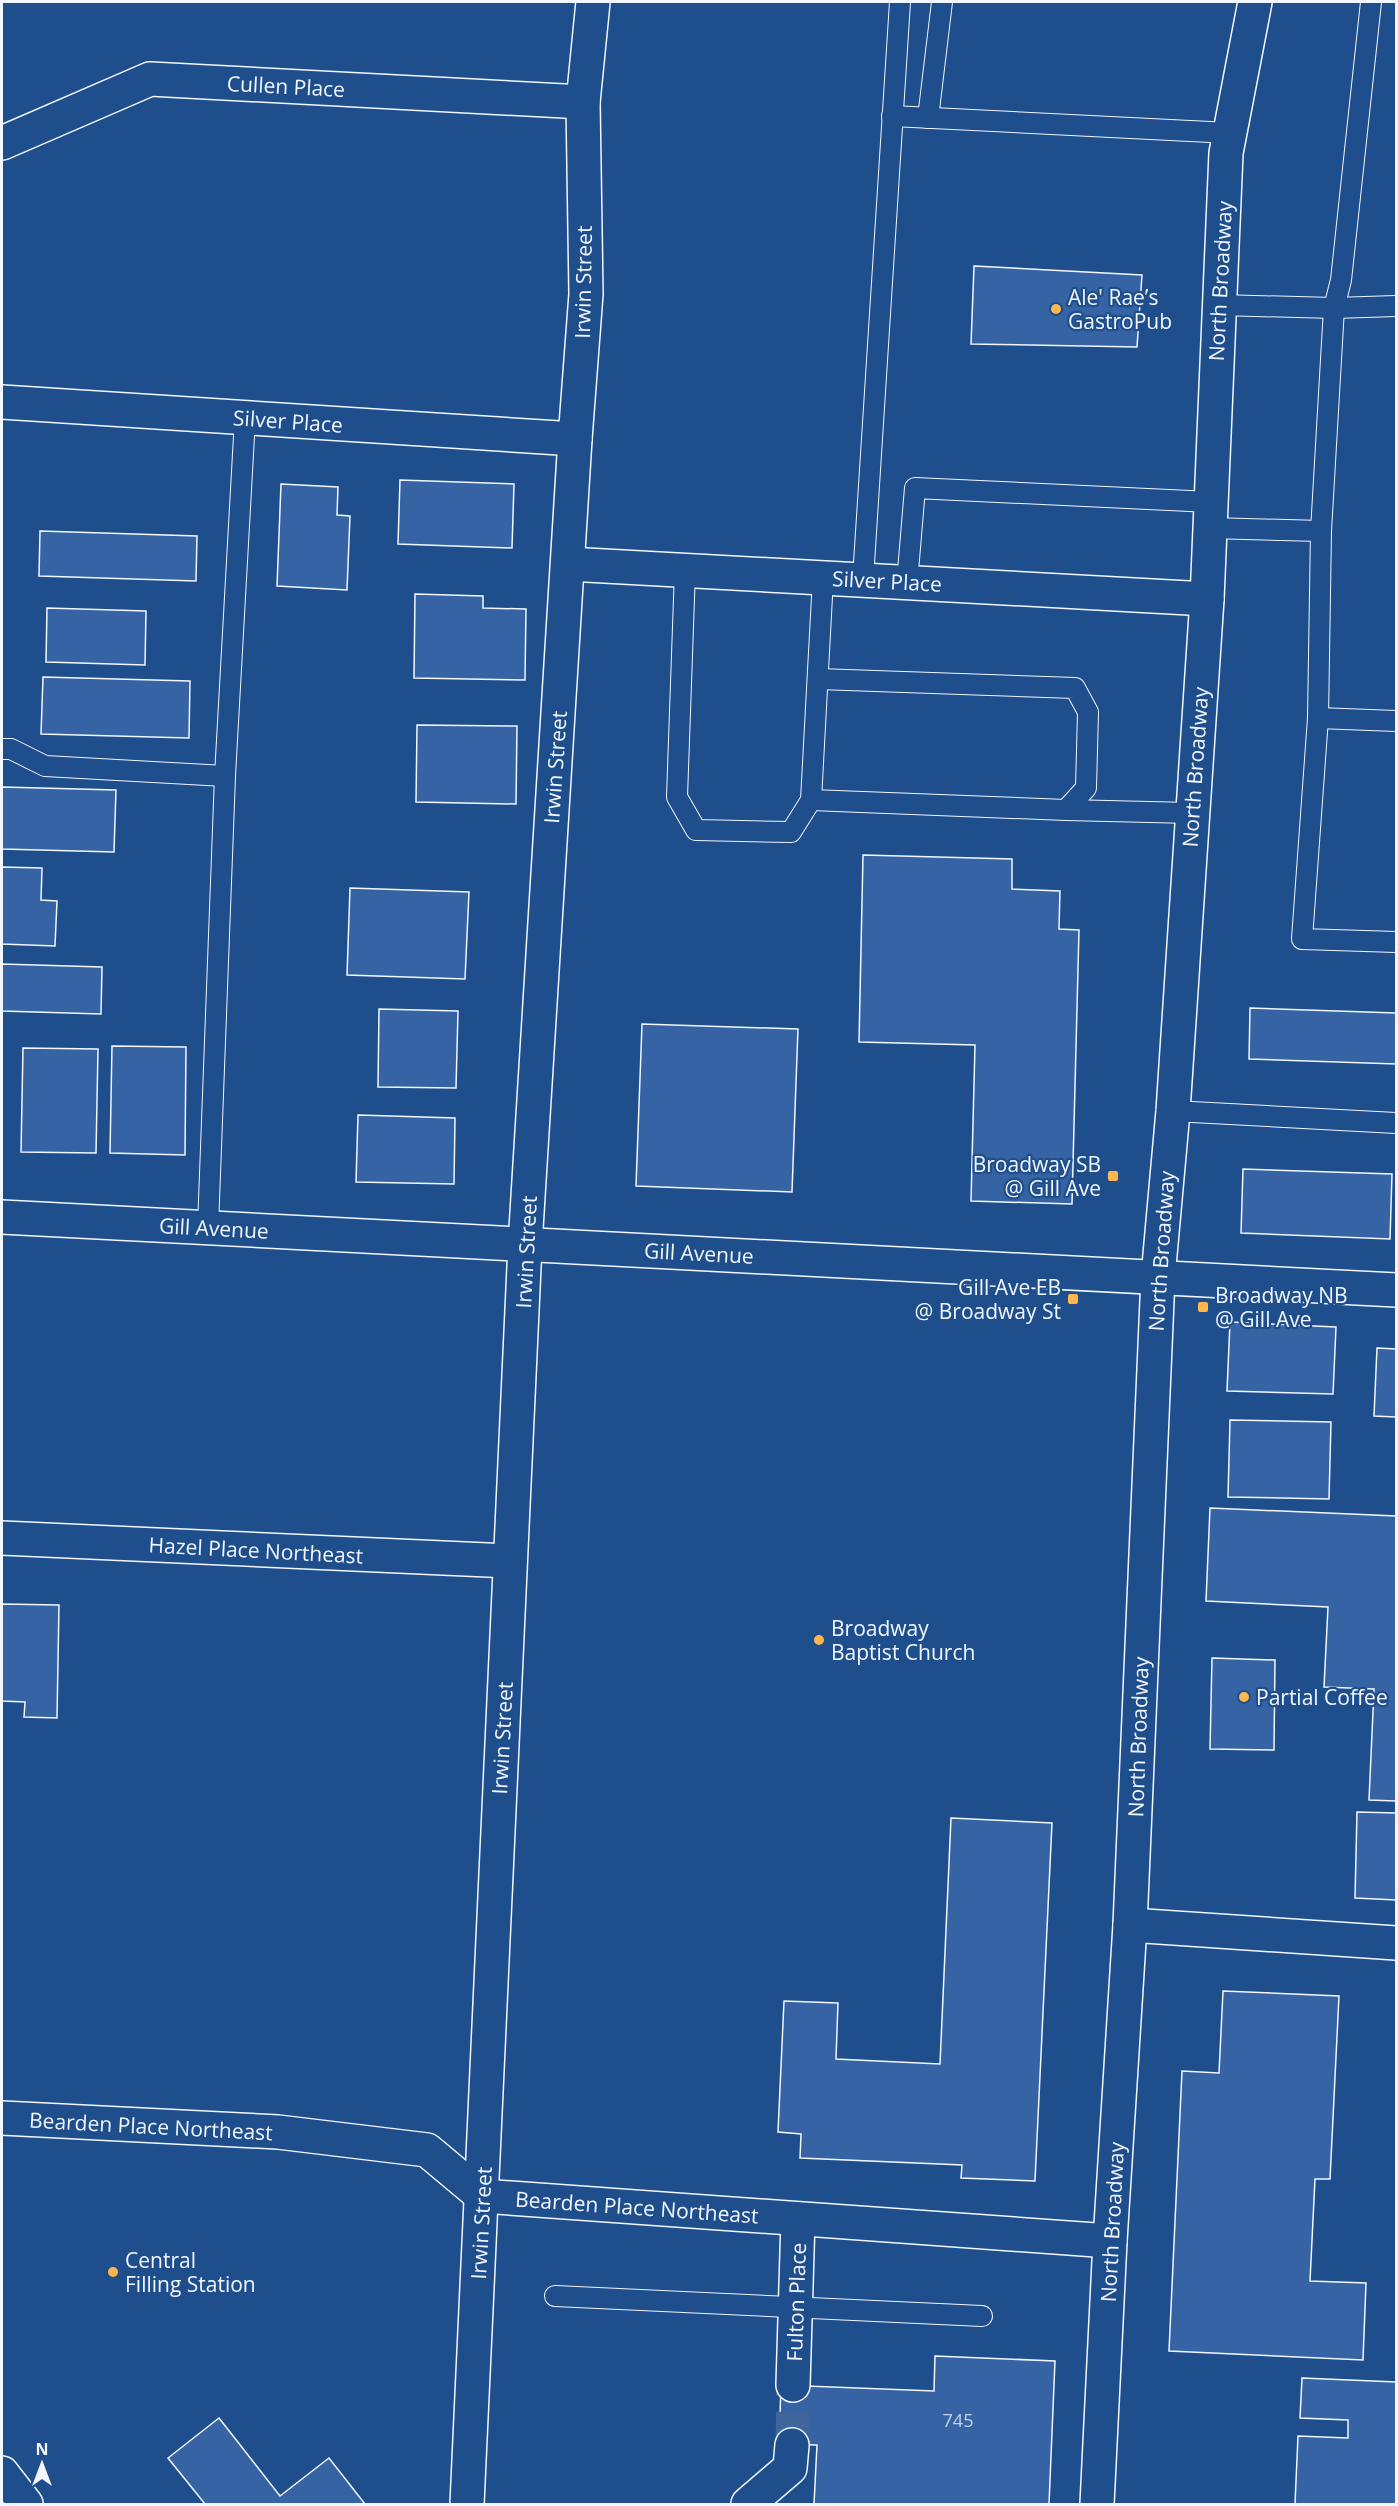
<svg xmlns="http://www.w3.org/2000/svg" width="1398" height="2506" font-family="'Open Sans',sans-serif">
<style>
.building{fill:#3563a3;stroke:#f2f6ff;stroke-width:1.5}
.lines{fill:none;stroke-linecap:round;stroke-linejoin:round}
.minor-tunnel{stroke:#3f679d;stroke-width:33;stroke-dasharray:33 16;stroke-linecap:butt}
.service-casing{stroke:#f2f6ff;stroke-width:22}
.minor-casing{stroke:#f2f6ff;stroke-width:36}
.secondary-casing{stroke:#f2f6ff;stroke-width:36}
.primary-casing{stroke:#f2f6ff;stroke-width:36}
.service{stroke:#1f4e8c;stroke-width:20}
.minor{stroke:#1f4e8c;stroke-width:33}
.secondary{stroke:#1f4e8c;stroke-width:33}
.primary{stroke:#1f4e8c;stroke-width:33}
.poi-dot{fill:#ffb74d;stroke:#1f4e8c;stroke-width:2}
.labels{text-anchor:middle;dominant-baseline:central;stroke-width:4.5;stroke-linejoin:round;paint-order:stroke}
.number-label{font-size:18px;fill:#c3d1e8}
.street-label{font-size:21px;fill:#f2f6ff;stroke:#1f4e8c}
.poi-label{font-size:21px;fill:#f2f6ff;stroke:#1f4e8c;text-anchor:start}
</style>
<rect width="100%" height="100%" fill="#1f4e8c"/>
<!-- building -->
<g class="building">
<polygon points="974,266 1142,275 1137,347 971,344"/>
<polygon points="400,480 514,484 512,548 398,544"/>
<polygon points="281,484 338,487 337,515 350,516 347,590 277,586"/>
<polygon points="40,531 197,536 196,581 39,576"/>
<polygon points="415,594 483,596 483,608 526,609 525,680 414,678"/>
<polygon points="47,608 146,611 145,665 46,662"/>
<polygon points="43,677 190,681 189,738 41,734"/>
<polygon points="417,725 517,726 516,804 416,802"/>
<polygon points="2,787 116,790 114,852 2,849"/>
<polygon points="863,855 1012,859 1012,889 1060,891 1059,929 1079,930 1072,1204 971,1201 975,1045 859,1042"/>
<polygon points="2,867 42,868 41,900 57,901 55,946 2,944"/>
<polygon points="350,888 469,892 465,979 347,975"/>
<polygon points="2,964 102,967 101,1014 2,1011"/>
<polygon points="1250,1008 1396,1013 1396,1064 1249,1059"/>
<polygon points="379,1009 458,1011 456,1088 378,1087"/>
<polygon points="642,1024 798,1029 792,1192 636,1186"/>
<polygon points="112,1046 186,1047 185,1155 110,1153"/>
<polygon points="23,1048 98,1049 96,1153 21,1152"/>
<polygon points="358,1115 455,1118 454,1184 356,1182"/>
<polygon points="1243,1169 1392,1174 1390,1239 1241,1233"/>
<polygon points="1230,1322 1336,1327 1333,1394 1227,1391"/>
<polygon points="1377,1348 1396,1349 1396,1417 1374,1416"/>
<polygon points="1230,1420 1331,1422 1329,1499 1228,1497"/>
<polygon points="1210,1508 1396,1516 1396,1801 1369,1800 1374,1689 1324,1687 1328,1607 1206,1601"/>
<polygon points="2,1604 59,1605 57,1718 24,1717 25,1702 2,1701"/>
<polygon points="1212,1658 1275,1660 1274,1750 1210,1749"/>
<polygon points="1357,1812 1396,1813 1396,1900 1355,1898"/>
<polygon points="951,1818 1052,1823 1035,2181 961,2178 962,2165 800,2158 801,2134 778,2132 784,2001 838,2003 836,2059 940,2064"/>
<polygon points="1223,1991 1339,1996 1330,2179 1315,2179 1310,2281 1366,2283 1363,2360 1169,2351 1182,2071 1219,2073"/>
<polygon points="935,2356 1055,2361 1049,2504 814,2504 817,2445 779,2444 781,2385 934,2391"/>
<polygon points="1302,2378 1396,2382 1396,2504 1295,2504 1298,2436 1348,2438 1348,2420 1300,2418"/>
<polygon points="219,2418 280,2496 329,2458 365,2504 205,2504 168,2458"/>
</g>
<g class="lines">
<!-- minor-tunnel -->
<polyline class="minor-tunnel" points="792,2445 793,2385"/>
<defs>
<g id="service">
<polyline points="1371,2 1341,280 1334,308 1321,531 1318,718 1302,939 1396,942"/>
<polyline points="892,116 1230,133"/>
<polyline points="928,118 942,2"/>
<polyline points="1219,305 1334,308 1396,306"/>
<polyline points="1210,528 1321,531"/>
<polyline points="685,570 677,797 696,830 791,832 811,800 823,578"/>
<polyline points="863,579 900,2"/>
<polyline points="907,583 915,488 1211,502"/>
<polyline points="1318,718 1396,721"/>
<polyline points="2,749 11,749 45,766 225,776"/>
<polyline points="811,800 1066,810 1086,788 1088,712 1075,688 818,679"/>
<polyline points="1066,810 1191,813"/>
<polyline points="1173,1111 1396,1123"/>
<polyline points="208,1227 225,776 245,418"/>
<polyline points="555,2296 982,2316"/>
</g>
<g id="minor">
<polyline points="2,143 150,79 583,102"/>
<polyline points="2,402 575,439"/>
<polyline points="568,564 1207,599"/>
<polyline points="2,1217 1396,1290"/>
<polyline points="2,1538 510,1561"/>
<polyline points="1130,1925 1396,1943"/>
<polyline points="2,2118 278,2132 427,2150 482,2196 1110,2241"/>
<polyline points="793,2385 798,2219"/>
<polyline points="467,2504 525,1245 575,439 586,294 583,102 593,2"/>
<polyline points="748,2504 790,2468 792,2445"/>
</g>
<polyline id="secondary" points="2,2473 26,2504"/>
<polyline id="primary" points="1097,2504 1110,2241 1130,1925 1158,1277 1173,1111 1207,599 1226,153 1255,2"/>
</defs>
<!-- service casing -->
<use href="#service" class="service-casing"/>
<!-- minor casing -->
<use href="#minor" class="minor-casing"/>
<!-- secondary casing -->
<use href="#secondary" class="secondary-casing"/>
<!-- primary casing -->
<use href="#primary" class="primary-casing"/>
<!-- service -->
<use href="#service" class="service"/>
<!-- minor -->
<use href="#minor" class="minor"/>
<!-- secondary -->
<use href="#secondary" class="secondary"/>
<!-- primary -->
<use href="#primary" class="primary"/>
</g>
<!-- markers -->
<g class="poi-dot">
<circle cx="1056" cy="309" r="6"/>
<rect x="1107" y="1170" width="12" height="12" rx="3"/>
<rect x="1067" y="1293" width="12" height="12" rx="3"/>
<rect x="1197" y="1301" width="12" height="12" rx="3"/>
<circle cx="819" cy="1640" r="6"/>
<circle cx="1244" cy="1697" r="6"/>
<circle cx="113" cy="2272" r="6"/>
</g>
<g class="labels">
<!-- number labels -->
<g class="number-label">
<text x="958" y="2420">745</text>
</g>
<!-- street labels -->
<g class="street-label">
<text transform="translate(286 86) rotate(3)">Cullen Place</text>
<text transform="translate(1220 281) rotate(-87)">North Broadway</text>
<text transform="translate(583 282) rotate(-89)">Irwin Street</text>
<text transform="translate(288 421) rotate(4)">Silver Place</text>
<text transform="translate(887 581) rotate(3)">Silver Place</text>
<text transform="translate(555 767) rotate(-86)">Irwin Street</text>
<text transform="translate(1195 767) rotate(-86)">North Broadway</text>
<text transform="translate(214 1228) rotate(3)">Gill Avenue</text>
<text transform="translate(1161 1251) rotate(-86)">North Broadway</text>
<text transform="translate(526 1252) rotate(-87)">Irwin Street</text>
<text transform="translate(699 1253) rotate(3)">Gill Avenue</text>
<text transform="translate(256 1550) rotate(3)">Hazel Place Northeast</text>
<text transform="translate(1138 1737) rotate(-88)">North Broadway</text>
<text transform="translate(502 1738) rotate(-87)">Irwin Street</text>
<text transform="translate(151 2126) rotate(3)">Bearden Place Northeast</text>
<text transform="translate(637 2207) rotate(4)">Bearden Place Northeast</text>
<text transform="translate(1112 2222) rotate(-87)">North Broadway</text>
<text transform="translate(481 2223) rotate(-87)">Irwin Street</text>
<text transform="translate(796 2302) rotate(-88)">Fulton Place</text>
</g>
<!-- poi labels -->
<g class="poi-label">
<text x="1068" y="297">Ale' Rae’s<tspan x="1068" dy="24">GastroPub</tspan></text>
<text x="1101" y="1164" text-anchor="end">Broadway SB<tspan x="1101" dy="24">@ Gill Ave</tspan></text>
<text x="1061" y="1287" text-anchor="end">Gill Ave EB<tspan x="1061" dy="24">@ Broadway St</tspan></text>
<text x="1215" y="1295">Broadway NB<tspan x="1215" dy="24">@ Gill Ave</tspan></text>
<text x="831" y="1628">Broadway<tspan x="831" dy="24">Baptist Church</tspan></text>
<text x="1256" y="1697">Partial Coffee</text>
<text x="125" y="2260">Central<tspan x="125" dy="24">Filling Station</tspan></text>
</g>
</g>
<!-- border -->
<rect width="1398" height="2506" fill="none" stroke="#f2f6ff" stroke-width="6"/>
<!-- north arrow -->
<g transform="translate(42 2464)" stroke="#1f4e8c" stroke-width="4.5" paint-order="stroke">
<path d="M0-4.5L10 22L0 15L-10 22Z" fill="#f2f6ff"/>
<text y="-9" font-size="16" font-weight="bold" text-anchor="middle" fill="#f2f6ff">N</text>
</g>
</svg>
